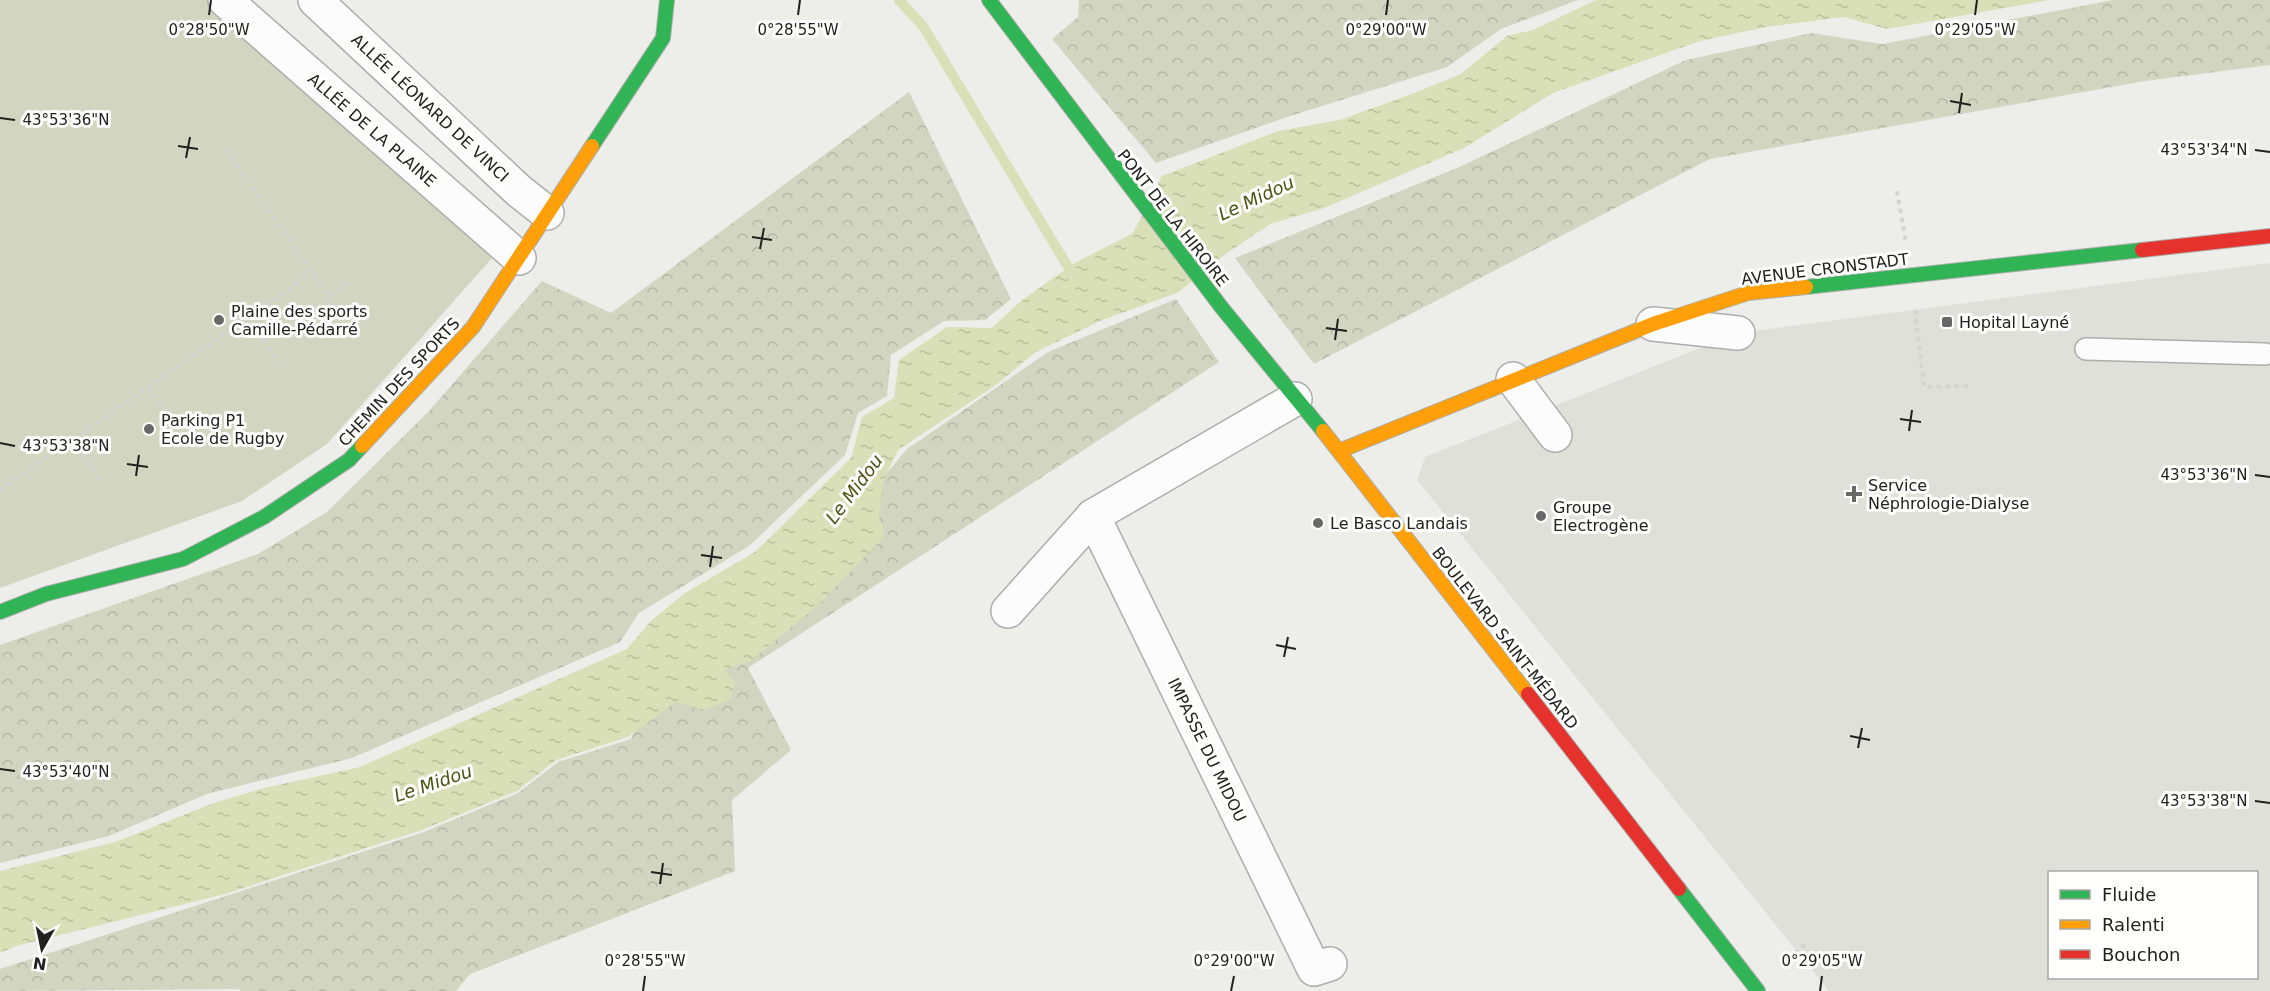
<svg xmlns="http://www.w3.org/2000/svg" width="2270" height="991" font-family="'DejaVu Sans',sans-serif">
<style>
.built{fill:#dfe0d8;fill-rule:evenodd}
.green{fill:#d2d5c0}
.forest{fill:url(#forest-crowns)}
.water{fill:url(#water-ripples)}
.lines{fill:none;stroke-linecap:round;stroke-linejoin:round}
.stream{stroke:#d9dfb6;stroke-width:10}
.lane-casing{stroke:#adaeab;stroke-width:24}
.street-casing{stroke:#adaeab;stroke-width:36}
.fast-casing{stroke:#adaeab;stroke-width:16}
.slow-casing{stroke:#adaeab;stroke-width:16}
.jam-casing{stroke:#adaeab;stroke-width:16}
.path{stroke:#d4d4d3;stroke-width:4;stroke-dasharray:4.5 4.5;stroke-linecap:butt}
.lane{stroke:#fcfcfc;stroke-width:21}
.street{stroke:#fcfcfc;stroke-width:33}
.fast{stroke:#30b455;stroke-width:14}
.slow{stroke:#ff9f0a;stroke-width:14}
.jam{stroke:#e5322d;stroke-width:14}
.ticks{fill:none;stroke:#21211f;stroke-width:2}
.poi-dot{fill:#686966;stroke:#fffffe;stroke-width:2}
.labels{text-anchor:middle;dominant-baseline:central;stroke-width:6;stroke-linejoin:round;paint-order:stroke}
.street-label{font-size:16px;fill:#21211f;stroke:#fffffe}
.poi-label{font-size:16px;fill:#21211f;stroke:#fffffe;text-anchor:start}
.water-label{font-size:18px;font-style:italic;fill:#4d5313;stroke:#fffffe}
.ticks-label{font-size:15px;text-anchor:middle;fill:#21211f;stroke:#fffffe;stroke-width:6;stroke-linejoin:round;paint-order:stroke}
</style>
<defs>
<pattern id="forest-crowns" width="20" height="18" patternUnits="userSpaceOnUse" patternTransform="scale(1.5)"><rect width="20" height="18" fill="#d2d5c0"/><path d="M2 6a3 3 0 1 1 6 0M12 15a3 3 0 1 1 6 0" fill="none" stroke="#b4b7a5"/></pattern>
<pattern id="water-ripples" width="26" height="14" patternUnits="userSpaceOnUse" patternTransform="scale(1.5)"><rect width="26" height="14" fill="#d9dfb6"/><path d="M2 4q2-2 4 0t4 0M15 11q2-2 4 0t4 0" fill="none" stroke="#babf9c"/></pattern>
</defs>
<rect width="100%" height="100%" fill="#edeeea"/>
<!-- built -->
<path class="built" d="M2270,263v728h-441l-412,-511 8,-23 313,-124zM2050,872h206v106h-206z"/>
<!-- green -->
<polygon class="green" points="0,0 207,0 492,258 327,444 242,501 0,588"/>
<!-- forest -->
<g class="forest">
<polygon points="1079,0 1578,0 1501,29 1447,67 1293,115 1156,163 1052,39 1078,17"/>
<polygon points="2113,0 2270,0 2270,65 2145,81 1710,159 1314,364 1235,258 1457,168 1686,60 1811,33 1883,44"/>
<polygon points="909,92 1011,299 985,320 944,321 891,355 887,396 858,413 845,455 749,546 639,613 620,642 352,758 207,794 109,836 0,863 0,645 258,554 327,512 429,411 542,281 611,313"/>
<polygon points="1176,299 1219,362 748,668 791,750 732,800 735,871 470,974 456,991 241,991 239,989 0,991 0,969 424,832 518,793 558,762 631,739 644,708 793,584 907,449 1048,352"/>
</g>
<!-- water -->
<polygon class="water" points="1596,0 2049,0 1887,29 1844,17 1766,27 1700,41 1553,93 1464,148 1324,208 1270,224 1220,258 1179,292 1100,321 1036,352 993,387 898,450 883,481 879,518 884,530 882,539 816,607 750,661 724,670 735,682 731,699 705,710 676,702 628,737 556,760 517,791 422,830 225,894 16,946 0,953 0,871 115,842 214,803 260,789 360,767 627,649 651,621 685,593 755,552 851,458 862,417 894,398 899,360 947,327 992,328 1021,301 1073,264 1133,233 1162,176 1278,131 1340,120 1417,92 1461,74 1507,36 1533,30"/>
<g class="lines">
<!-- stream -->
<polyline class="stream" points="899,0 923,26 1068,267"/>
<defs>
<polyline id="lane" points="2086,349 2265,354"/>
<g id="street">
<polyline points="225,0 519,258"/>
<polyline points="315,0 519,191 547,213"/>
<polyline points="1653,324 1738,333"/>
<polyline points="1513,379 1555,435"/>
<polyline points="1093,516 1314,969 1330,964"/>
<polyline points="1008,611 1093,516 1295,399"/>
</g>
<g id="fast">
<polyline points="989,0 1222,308 1323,431"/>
<polyline points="592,146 663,38 667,0"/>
<polyline points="1806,287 2142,250"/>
<polyline points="0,612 46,594 183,559 264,517 349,460 362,446"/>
<polyline points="1679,889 1758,991"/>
</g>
<g id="slow">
<polyline points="1323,431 1528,694"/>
<polyline points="362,446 473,327 592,146"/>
<polyline points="1339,451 1653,324 1748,293 1806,287"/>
</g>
<g id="jam">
<polyline points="2142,250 2270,236"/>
<polyline points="1528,694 1679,889"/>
</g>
</defs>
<!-- lane casing -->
<use href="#lane" class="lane-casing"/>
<!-- street casing -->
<use href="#street" class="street-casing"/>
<!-- fast casing -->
<use href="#fast" class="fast-casing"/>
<!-- slow casing -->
<use href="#slow" class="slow-casing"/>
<!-- jam casing -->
<use href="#jam" class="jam-casing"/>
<!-- path -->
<g class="path">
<polyline points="226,150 328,296 353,281"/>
<polyline points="1897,191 1906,243"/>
<polyline points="328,296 339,311"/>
<polyline points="1915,310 1924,387 1969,386"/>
<polyline points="248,317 283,370"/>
<polyline points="149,386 177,427"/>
<polyline points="73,439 100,480"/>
<polyline points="0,490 311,274"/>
<polyline points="1780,964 1805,945"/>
</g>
<!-- lane -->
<use href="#lane" class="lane"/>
<!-- street -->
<use href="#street" class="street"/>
<!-- fast -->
<use href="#fast" class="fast"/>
<!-- slow -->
<use href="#slow" class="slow"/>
<!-- jam -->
<use href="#jam" class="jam"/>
</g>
<!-- ticks -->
<path class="ticks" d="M209,15l2,-15M798,15l2,-15M1386,15l2,-15M1975,15l2,-15M1950,101l21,4M1959,113l3,-20M0,118l15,2M178,146l20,3M2255,150l15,2M186,158l4,-21M752,237l20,3M760,249l4,-21M1326,328l21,3M1335,340l3,-21M1900,419l21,3M1909,431l3,-21M0,443l15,3M127,464l21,3M2255,475l15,2M136,476l3,-21M701,555l21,3M710,567l3,-21M1276,645l20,4M1284,657l4,-20M1850,736l20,4M1858,748l4,-20M0,769l15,2M2255,801l15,2M651,872l21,3M660,884l3,-21M643,991l2,-15M1231,991l3,-15M1820,991l2,-15"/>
<!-- markers -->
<g class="poi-dot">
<circle cx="219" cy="320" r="6"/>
<rect x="1941" y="316" width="12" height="12" rx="3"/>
<circle cx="149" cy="429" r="6"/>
<path d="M1851 485h6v6h6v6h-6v6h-6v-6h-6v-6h6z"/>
<circle cx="1541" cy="516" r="6"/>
<circle cx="1318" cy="523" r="6"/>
</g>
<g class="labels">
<!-- street labels -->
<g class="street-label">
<text transform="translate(430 108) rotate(43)">ALLÉE LÉONARD DE VINCI</text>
<text transform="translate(372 130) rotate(41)">ALLÉE DE LA PLAINE</text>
<text transform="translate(1173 218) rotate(52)">PONT DE LA HIROIRE</text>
<text transform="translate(1825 269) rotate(-7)">AVENUE CRONSTADT</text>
<text transform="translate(399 382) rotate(-47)">CHEMIN DES SPORTS</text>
<text transform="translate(1505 638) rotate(52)">BOULEVARD SAINT-MÉDARD</text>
<text transform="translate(1207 750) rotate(64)">IMPASSE DU MIDOU</text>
</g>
<!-- poi labels -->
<g class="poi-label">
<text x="231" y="311">Plaine des sports<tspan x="231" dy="18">Camille-Pédarré</tspan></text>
<text x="1959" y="322">Hopital Layné</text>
<text x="161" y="420">Parking P1<tspan x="161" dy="18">Ecole de Rugby</tspan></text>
<text x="1868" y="485">Service<tspan x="1868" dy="18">Néphrologie-Dialyse</tspan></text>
<text x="1553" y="507">Groupe<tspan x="1553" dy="18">Electrogène</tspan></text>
<text x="1330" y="523">Le Basco Landais</text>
</g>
<!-- water labels -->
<g class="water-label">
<text transform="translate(1256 198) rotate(-25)">Le Midou</text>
<text transform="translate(854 489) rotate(-53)">Le Midou</text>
<text transform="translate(433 783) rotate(-19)">Le Midou</text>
</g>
</g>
<g class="ticks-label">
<text x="209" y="35">0°28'50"W</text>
<text x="798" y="35">0°28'55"W</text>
<text x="1386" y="35">0°29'00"W</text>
<text x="1975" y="35">0°29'05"W</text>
<text x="66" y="125">43°53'36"N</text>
<text x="2204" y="155">43°53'34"N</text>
<text x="66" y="451">43°53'38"N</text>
<text x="2204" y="480">43°53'36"N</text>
<text x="66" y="777">43°53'40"N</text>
<text x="2204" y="806">43°53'38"N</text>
<text x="645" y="966">0°28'55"W</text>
<text x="1234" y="966">0°29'00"W</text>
<text x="1822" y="966">0°29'05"W</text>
</g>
<!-- legend -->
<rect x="2048" y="871" width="210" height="108" fill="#fffffe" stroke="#a6a6a5" stroke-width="1.5"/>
<rect x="2060" y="890" width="30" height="9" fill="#30b455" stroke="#a6a6a5" stroke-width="1.5"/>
<text x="2102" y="901" font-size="18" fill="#21211f">Fluide</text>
<rect x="2060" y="920" width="30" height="9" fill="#ff9f0a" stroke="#a6a6a5" stroke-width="1.5"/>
<text x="2102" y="931" font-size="18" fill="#21211f">Ralenti</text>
<rect x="2060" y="950" width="30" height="9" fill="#e5322d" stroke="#a6a6a5" stroke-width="1.5"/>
<text x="2102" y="961" font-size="18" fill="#21211f">Bouchon</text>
<!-- north arrow -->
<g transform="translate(42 949) rotate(189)" stroke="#fffffe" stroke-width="4.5" paint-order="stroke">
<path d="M0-4.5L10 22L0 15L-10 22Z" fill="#21211f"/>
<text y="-9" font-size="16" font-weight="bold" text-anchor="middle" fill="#21211f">N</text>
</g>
</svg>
